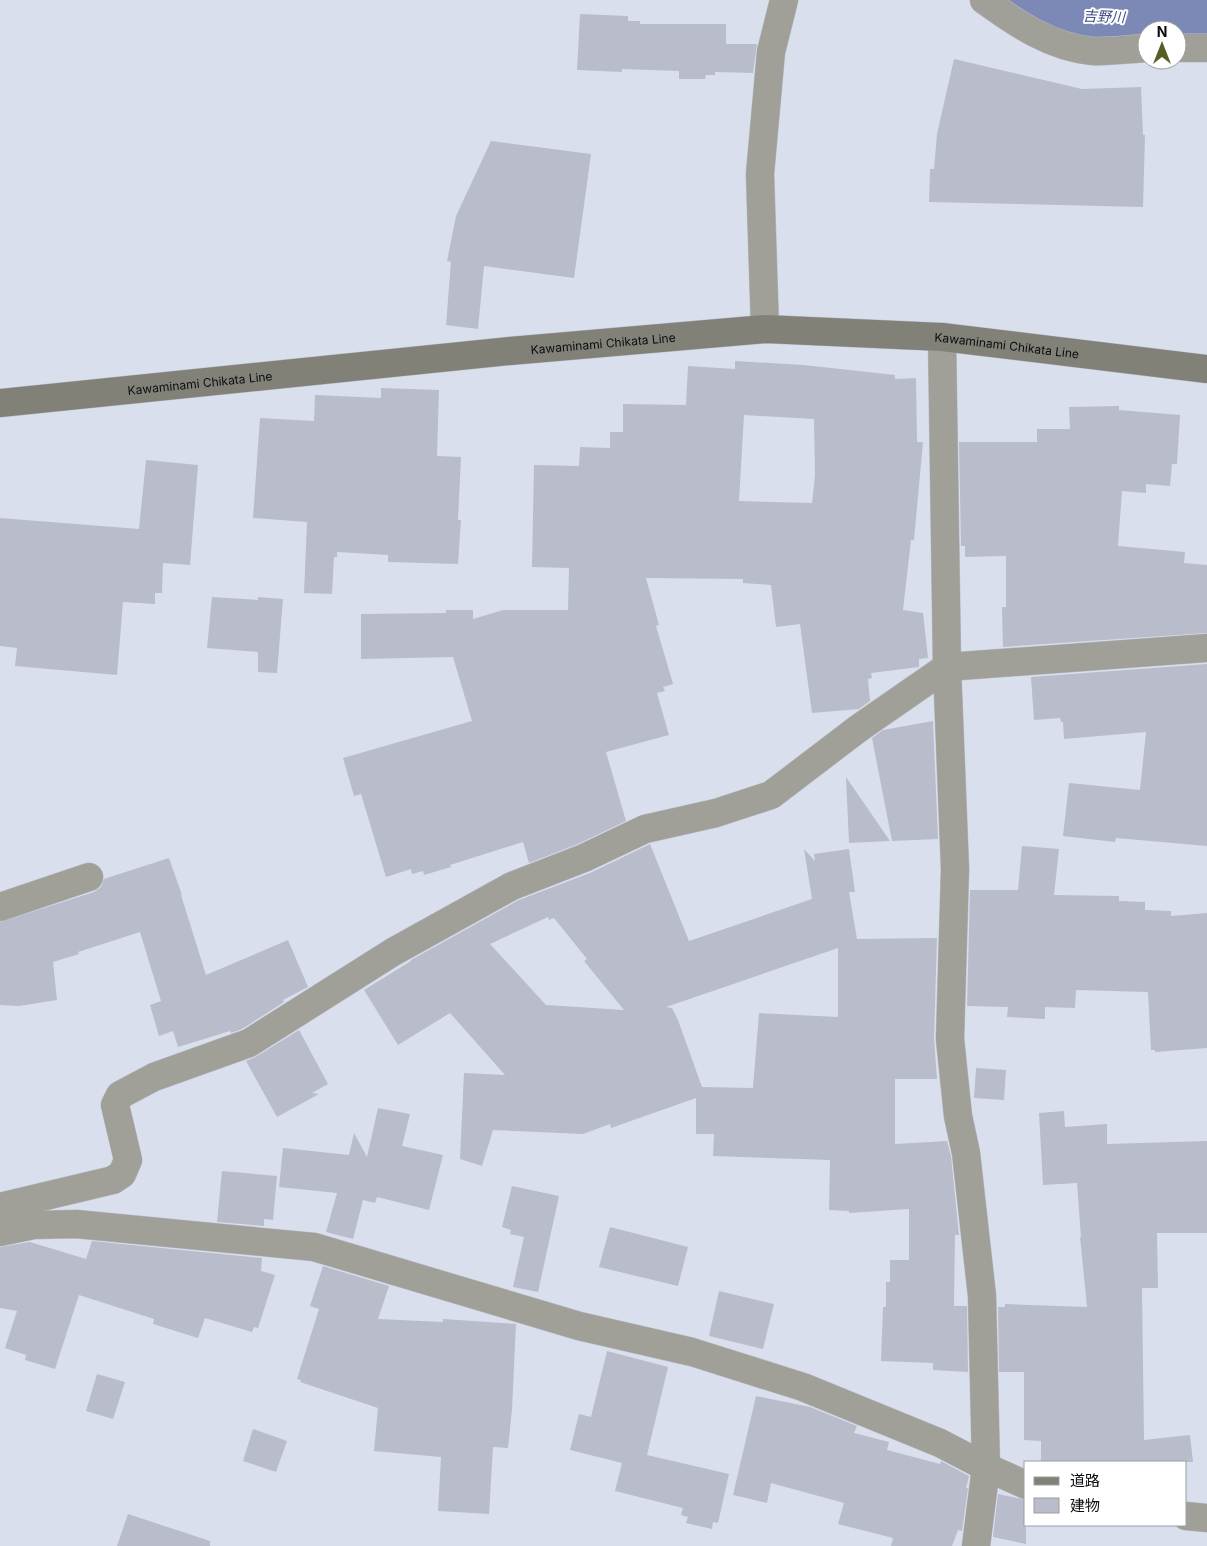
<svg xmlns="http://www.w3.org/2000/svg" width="1207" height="1546" font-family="Inter,'Noto Sans JP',sans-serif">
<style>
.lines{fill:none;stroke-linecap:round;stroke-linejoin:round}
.river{stroke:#7c89b6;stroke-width:58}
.building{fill:#b8bccb;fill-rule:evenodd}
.street-casing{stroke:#b9bdcb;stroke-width:29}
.secondary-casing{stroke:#b9bdcb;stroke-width:29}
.street{stroke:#a0a099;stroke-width:28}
.secondary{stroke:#818178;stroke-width:28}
.labels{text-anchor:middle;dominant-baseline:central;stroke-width:4;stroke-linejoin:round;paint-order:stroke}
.street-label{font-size:12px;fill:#0b0c11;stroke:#fff}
.water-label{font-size:14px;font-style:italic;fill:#3c4a86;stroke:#fff}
</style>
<rect width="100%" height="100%" fill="#dadfee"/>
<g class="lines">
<!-- river -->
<polyline class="river" points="1034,0 1052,12 1095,18 1207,16"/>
</g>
<!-- building -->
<g class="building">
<polygon points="580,14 628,16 628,21 640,21 640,24 726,24 726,44 757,44 753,73 715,72 715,75 706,75 705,79 679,79 679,71 622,69 622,72 577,70"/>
<polygon points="954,59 1082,89 1141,87 1143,135 1145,135 1143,207 929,202 930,169 934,169 937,134"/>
<polygon points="491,141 591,154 574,278 484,266 478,329 446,325 451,262 447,261 456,216"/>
<path d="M735,361l69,4 91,10v4l21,-1 1,64h6l-9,98h-3l-8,70 20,3 5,45 -9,1v8l-48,6 1,5 -4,1 2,22 -11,8 -47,4 -12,-89 -24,3 -5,-42 -28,-2v-4l-97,-1 13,47 -3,1 17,58 -10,3 2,4 -8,2 12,42 -63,17 20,69 -48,23 -49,19 -6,-21 -73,23 1,2 -27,8 -1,-4 -11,3 -1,-5 -25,8 -25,-83 -7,2 -11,-38 129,-37 -19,-64 -92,2v-45l85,-1v-3h27v9l30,-9h65l1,-42 -37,-1 2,-102 45,1 1,-19 30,1v-16h13v-28l63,1 2,-39 47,3zM744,415l70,4 1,57 -3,27 -73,-2z"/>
<polygon points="381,388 439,390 437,456 461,457 458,520 461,520 458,564 388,562 388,555 337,552 337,557 334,557 332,594 304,593 307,522 253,518 260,418 314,421 315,395 381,398"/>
<polygon points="1119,406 1119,410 1180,415 1177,464 1172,464 1170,486 1146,484 1146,493 1122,491 1118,546 1185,552 1184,563 1207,565 1207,633 1003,647 1002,607 1006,607 1006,556 965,557 965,546 961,546 959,442 1037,442 1037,429 1070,429 1069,407"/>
<polygon points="146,460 198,465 190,565 163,563 162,593 155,593 155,604 123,602 117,675 15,666 17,648 0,646 0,518 139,529"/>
<polygon points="212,597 258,600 258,597 283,599 277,673 258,672 258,652 207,648"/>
<polygon points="1207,664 1207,846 1116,838 1115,842 1063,836 1069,783 1140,790 1146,732 1064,739 1063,722 1061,722 1060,718 1034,720 1031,677"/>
<polygon points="933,721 938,839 892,841 872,738 883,730"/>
<polygon points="846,777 890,841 849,843"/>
<path d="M650,844l39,97 123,-42 -8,-50 11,12 -1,-7 35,-5 6,43h-6l8,47 80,-1 -3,101 3,40h-42v65l52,-3 4,15 8,79h-4l-1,71h13l1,66 -35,-2v-7l-52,-2 2,-54h3v-25h4v-22h19v-51l-60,4v-2l-20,-1 1,-50 -117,-4 1,-22h-18v-36l-85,30 -1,-4 -27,10 -90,-4 -11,36 -22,-7 4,-86 41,2 -55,-62 -52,32 -34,-55 47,-29v-1l108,-60 71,-27zM548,917l1,3 5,-2 33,41 -3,2 40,49 -78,-5 -56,-61zM838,948v69l-79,-4 -6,75 -51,-1 -24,-67 -6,-12 -6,-1z"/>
<polygon points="1022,846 1059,849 1054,895 1119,896 1119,901 1145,902 1145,910 1171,911 1171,916 1207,913 1207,1048 1155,1052 1155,1050 1151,1050 1148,992 1076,990 1075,1008 1045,1007 1045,1019 1007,1017 1008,1007 967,1006 970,890 1018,890"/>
<polygon points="169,858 182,895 181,895 206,975 288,940 308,987 283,1000 284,1002 242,1029 231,1033 230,1031 178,1047 173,1031 159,1036 150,1005 161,1001 140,932 78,952 79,954 53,962 57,1000 19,1006 0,1005 0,922 94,892 101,887 104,879"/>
<polygon points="299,1030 328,1084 312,1093 319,1094 277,1117 246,1061 257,1056"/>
<polygon points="976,1068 1006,1070 1004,1100 974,1098"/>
<polygon points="378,1108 410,1114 402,1146 443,1155 429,1210 377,1197 375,1203 363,1200 353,1239 326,1232 337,1193 279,1187 283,1148 349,1155 354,1133 367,1157"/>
<polygon points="1064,1111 1065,1127 1107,1124 1107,1144 1207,1141 1207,1233 1157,1233 1158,1288 1142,1288 1144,1440 1190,1435 1193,1462 1041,1462 1041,1441 1024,1440 1024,1372 999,1372 998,1307 1005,1307 1005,1304 1087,1307 1080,1237 1081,1237 1077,1183 1043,1185 1039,1113"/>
<polygon points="222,1171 277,1176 273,1220 264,1219 264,1226 217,1222"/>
<polygon points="512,1186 559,1196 538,1292 513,1287 524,1237 510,1234 511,1230 502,1227"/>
<polygon points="610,1227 688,1247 678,1286 599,1267"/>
<polygon points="92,1241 262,1258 261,1271 275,1275 258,1328 254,1327 252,1332 205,1318 198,1338 153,1324 154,1319 79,1295 55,1369 25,1360 26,1355 5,1348 17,1311 0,1308 0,1247 30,1242 86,1259"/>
<polygon points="323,1266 389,1286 378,1319 443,1322 443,1319 516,1324 512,1409 508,1448 493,1447 489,1514 438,1511 441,1457 374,1451 378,1408 300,1382 301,1380 297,1379 319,1309 310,1306"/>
<polygon points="719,1291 774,1304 763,1349 709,1336"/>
<polygon points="607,1351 668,1367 647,1455 729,1474 718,1523 713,1522 712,1529 686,1523 688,1517 681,1515 683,1508 615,1491 622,1463 570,1450 579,1414 591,1417"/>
<polygon points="97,1374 125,1382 113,1419 86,1411"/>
<polygon points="756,1396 810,1407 857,1426 854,1433 889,1442 887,1450 940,1464 941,1461 969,1476 966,1488 968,1488 962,1531 958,1530 952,1546 891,1546 893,1538 838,1524 844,1503 771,1483 767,1503 733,1495"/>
<polygon points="253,1429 287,1441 276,1472 243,1461"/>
<polygon points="998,1494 1026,1500 1026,1544 993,1537"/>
<polygon points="128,1514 210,1541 210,1546 117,1546"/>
</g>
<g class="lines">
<defs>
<g id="street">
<path d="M984,0c33,24 67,47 108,51 18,1 37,-2 55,-3"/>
<polyline points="1177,48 1207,48"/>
<polyline points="765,329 760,174 771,52 784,0"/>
<polyline points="942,337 947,667 955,869 950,1039 958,1116 966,1153 982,1296 986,1467 976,1546"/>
<polyline points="0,907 89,877"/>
<polyline points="0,1207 113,1180 122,1174 128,1160 115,1105 120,1095 154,1077 249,1043 393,952 512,886 584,858 645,829 716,813 771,795 859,728 947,667 1207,648"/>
<polyline points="0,1232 34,1225 76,1224 314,1247 579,1326 692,1352 803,1387 940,1443 986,1467 1026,1485"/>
<polyline points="1186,1516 1207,1518"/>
</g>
<g id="secondary">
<path id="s1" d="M0,403l510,-52 255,-22 177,8 265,32"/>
</g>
</defs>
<!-- street casing -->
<use href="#street" class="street-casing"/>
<!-- secondary casing -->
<use href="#secondary" class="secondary-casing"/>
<!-- street -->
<use href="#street" class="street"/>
<!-- secondary -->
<use href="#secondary" class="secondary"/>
</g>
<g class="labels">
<!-- street labels -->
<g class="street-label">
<text stroke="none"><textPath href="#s1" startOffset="606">Kawaminami Chikata Line</textPath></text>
<text stroke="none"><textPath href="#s1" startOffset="1011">Kawaminami Chikata Line</textPath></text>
<text stroke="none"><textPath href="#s1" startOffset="201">Kawaminami Chikata Line</textPath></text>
</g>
<!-- water labels -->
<g class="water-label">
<text transform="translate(1104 16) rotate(2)">吉野川</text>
</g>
</g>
<!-- legend -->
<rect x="1024" y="1461" width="162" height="65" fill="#ffffff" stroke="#9d9ea0"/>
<rect x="1034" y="1477" width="25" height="8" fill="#818178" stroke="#9d9ea0"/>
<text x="1070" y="1486" font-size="15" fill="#0b0c11">道路</text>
<rect x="1034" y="1498" width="25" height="15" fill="#b8bccb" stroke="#9d9ea0"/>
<text x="1070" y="1511" font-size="15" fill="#0b0c11">建物</text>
<!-- north arrow -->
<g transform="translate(1162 45)"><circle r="24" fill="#ffffff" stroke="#9d9ea0"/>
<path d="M0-4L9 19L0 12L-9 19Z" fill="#5b5b28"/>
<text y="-8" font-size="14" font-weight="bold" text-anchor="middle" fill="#0b0c11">N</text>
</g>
</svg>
